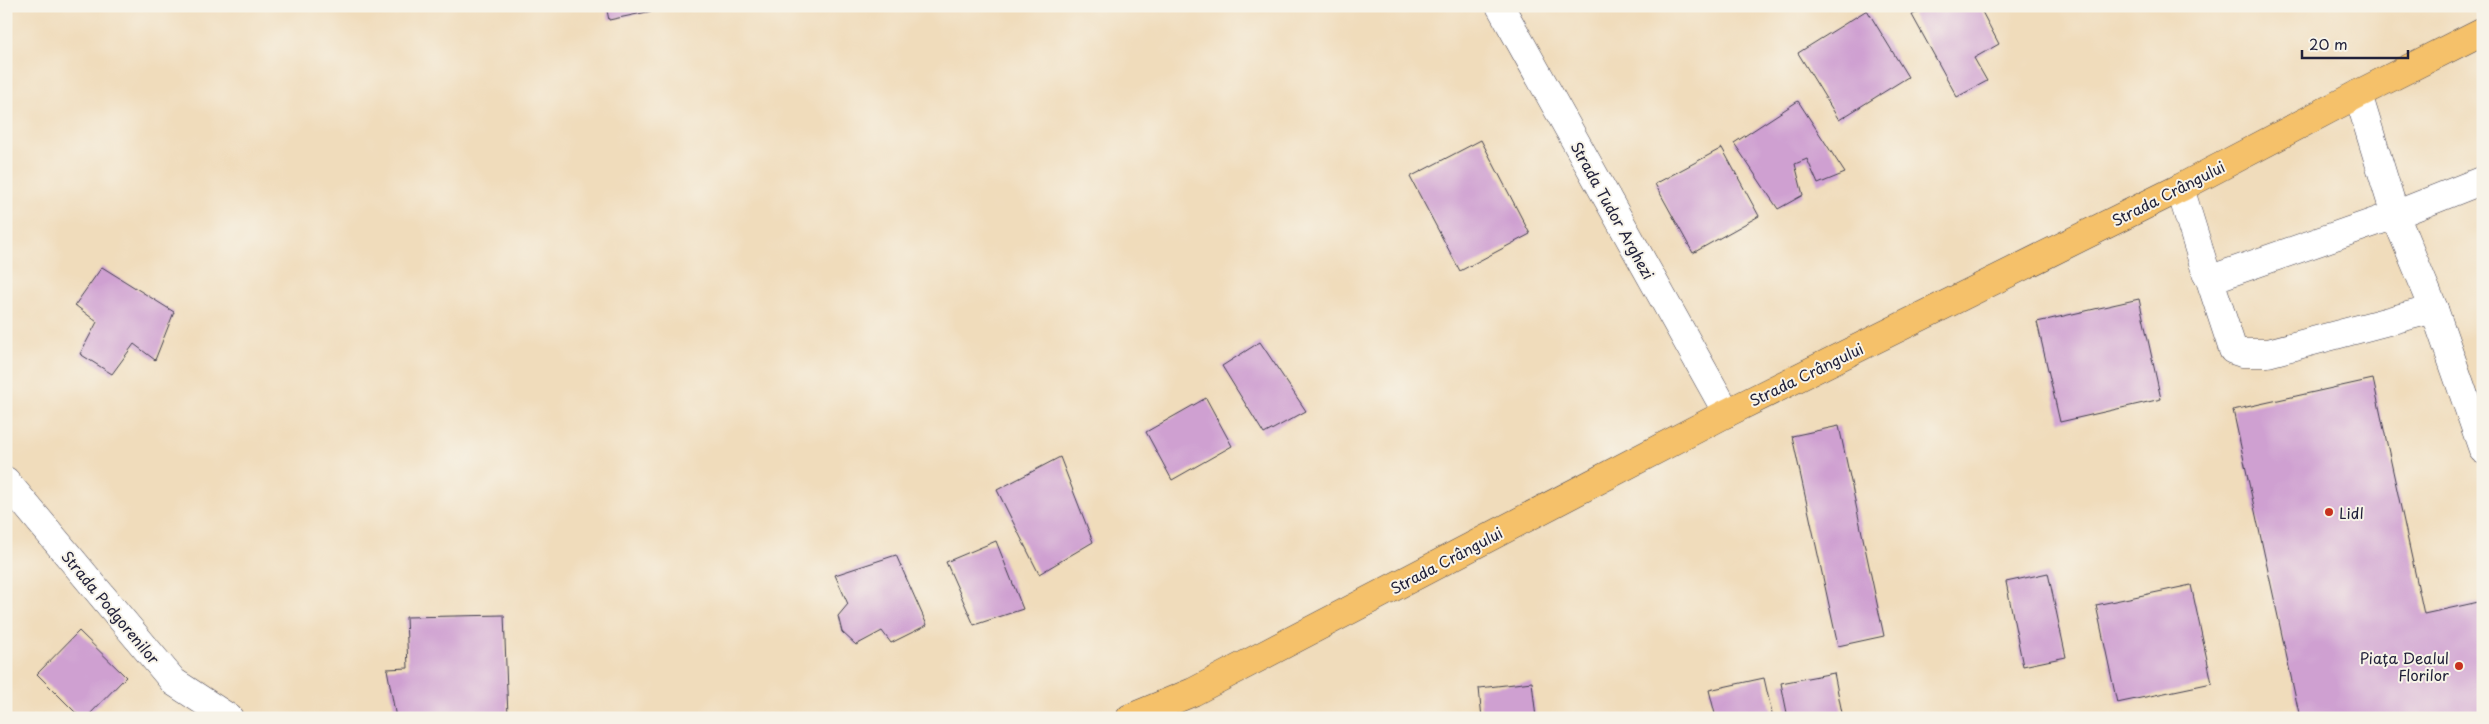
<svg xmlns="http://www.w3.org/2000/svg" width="2489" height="724" font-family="'Playpen Sans',sans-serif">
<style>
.building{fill:#cfa0d1}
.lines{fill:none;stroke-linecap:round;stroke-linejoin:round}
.minor-casing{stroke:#413e4e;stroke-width:29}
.major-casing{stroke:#413e4e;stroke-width:29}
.minor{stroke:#fff;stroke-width:28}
.major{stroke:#f5c16b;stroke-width:28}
.poi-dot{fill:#c8321e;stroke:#f7f3e8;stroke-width:2}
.labels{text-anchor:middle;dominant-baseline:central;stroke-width:4;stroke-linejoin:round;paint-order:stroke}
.street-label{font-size:15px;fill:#22223b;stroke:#f7f3e8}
.poi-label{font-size:15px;fill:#22223b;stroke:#f7f3e8;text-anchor:start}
</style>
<rect width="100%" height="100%" fill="#f7f3e8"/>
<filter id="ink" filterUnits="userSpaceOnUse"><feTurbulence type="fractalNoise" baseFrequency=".02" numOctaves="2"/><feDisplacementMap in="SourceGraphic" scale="10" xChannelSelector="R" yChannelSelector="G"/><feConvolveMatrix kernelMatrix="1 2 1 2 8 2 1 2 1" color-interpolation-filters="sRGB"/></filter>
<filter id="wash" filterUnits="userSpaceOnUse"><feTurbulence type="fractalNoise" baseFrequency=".0096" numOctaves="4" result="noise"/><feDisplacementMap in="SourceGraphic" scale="20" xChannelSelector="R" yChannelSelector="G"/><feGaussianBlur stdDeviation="1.12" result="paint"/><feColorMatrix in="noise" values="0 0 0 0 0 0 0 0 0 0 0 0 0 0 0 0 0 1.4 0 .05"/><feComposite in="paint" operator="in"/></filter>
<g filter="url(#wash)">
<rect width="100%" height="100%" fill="#f0dcbb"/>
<g id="blocks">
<!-- building -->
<g class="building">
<polygon points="606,6 671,6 671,7 609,20"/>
<polygon points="1929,6 1979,6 1999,44 1974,58 1987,81 1957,97 1912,15"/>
<polygon points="1867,10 1908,77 1839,120 1798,53"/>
<polygon points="1798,101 1845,173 1818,184 1807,159 1795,164 1803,195 1778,209 1734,143"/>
<polygon points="1481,140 1530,234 1460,271 1410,177"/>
<polygon points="1722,148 1759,216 1693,253 1655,184"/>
<polygon points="102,267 174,312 155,360 134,344 112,374 80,354 97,322 75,305"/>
<polygon points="2139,299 2161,399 2060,422 2037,322"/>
<polygon points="1260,342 1306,411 1264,434 1222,366"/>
<polygon points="2373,379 2424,614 2483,601 2483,718 2300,718 2233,410"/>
<polygon points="1206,398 1232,446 1172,480 1146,432"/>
<polygon points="1839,426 1884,636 1838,646 1792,436"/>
<polygon points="1060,457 1093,542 1039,574 997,490"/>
<polygon points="996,541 1023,609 974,625 946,562"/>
<polygon points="896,555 927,625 891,643 882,631 856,645 842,632 838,616 848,604 835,575"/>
<polygon points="2048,573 2066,657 2023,666 2006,582"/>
<polygon points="2191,585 2212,683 2117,703 2096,605"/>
<polygon points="504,615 508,716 396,718 387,669 408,668 406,617"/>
<polygon points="79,631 126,677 86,718 81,718 37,674"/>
<polygon points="1834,673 1843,718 1788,718 1781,683"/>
<polygon points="1764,678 1773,718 1716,718 1709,690"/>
<polygon points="1532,682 1536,718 1482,718 1479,688"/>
</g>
</g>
</g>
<g filter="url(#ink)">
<use href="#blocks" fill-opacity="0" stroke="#413e4e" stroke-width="1"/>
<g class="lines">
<defs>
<g id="minor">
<polyline points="1500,6 1727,413"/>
<polyline points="2358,94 2395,215 2434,309 2483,450"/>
<polyline points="2180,188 2206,272 2209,277 2217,277 2395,215 2483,180"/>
<polyline points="2209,277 2233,350 2242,353 2268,353 2434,309"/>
<polyline points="6,481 174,682 229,718"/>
</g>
<polyline id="major" points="1130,718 1193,692 1727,413 2180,188 2358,94 2483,31"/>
</defs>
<!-- minor casing -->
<use href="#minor" class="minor-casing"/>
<!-- major casing -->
<use href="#major" class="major-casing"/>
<!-- minor -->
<use href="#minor" class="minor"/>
<!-- major -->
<use href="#major" class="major"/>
</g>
</g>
<!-- markers -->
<g class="poi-dot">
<circle cx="2329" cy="512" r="5"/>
<circle cx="2459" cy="666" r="5"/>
</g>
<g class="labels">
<!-- street labels -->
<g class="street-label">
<text transform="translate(2168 193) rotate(-27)">Strada Crângului</text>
<text transform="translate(1613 210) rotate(61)">Strada Tudor Arghezi</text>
<text transform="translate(1806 374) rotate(-26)">Strada Crângului</text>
<text transform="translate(1446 560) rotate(-28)">Strada Crângului</text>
<text transform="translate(111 607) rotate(50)">Strada Podgorenilor</text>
</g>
<!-- poi labels -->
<g class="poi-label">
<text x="2339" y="512">Lidl</text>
<text x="2449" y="657" text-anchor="end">Piața Dealul<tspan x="2449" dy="17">Florilor</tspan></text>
</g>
</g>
<!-- margin -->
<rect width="2489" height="724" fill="none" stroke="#f7f3e8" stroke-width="25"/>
<!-- scale -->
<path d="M2302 50v8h106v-8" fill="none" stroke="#22223b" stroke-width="2.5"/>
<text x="2309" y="50" font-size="15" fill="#22223b" stroke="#f7f3e8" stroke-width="4" paint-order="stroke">20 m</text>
</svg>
